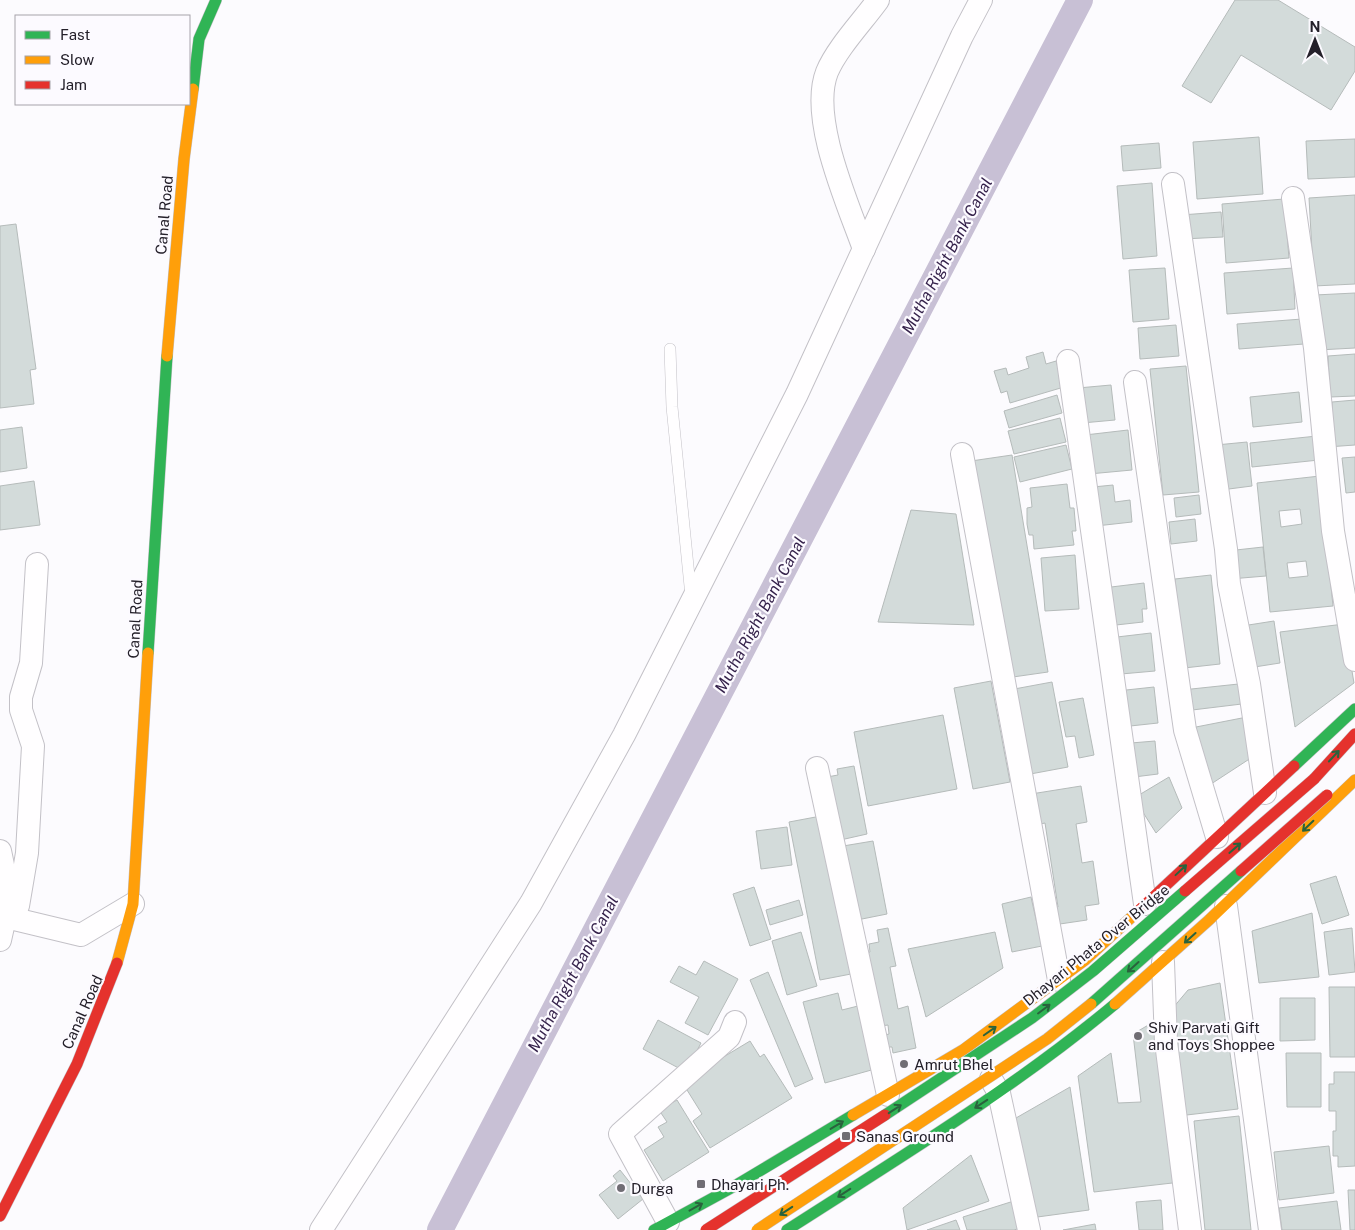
<svg xmlns="http://www.w3.org/2000/svg" width="1355" height="1230" font-family="'Public Sans',sans-serif">
<style>
.lines{fill:none;stroke-linecap:round;stroke-linejoin:round}
.canal{stroke:#c8c0d5;stroke-width:26}
.building{fill:#d3dbda;stroke:#b5bbba;fill-rule:evenodd}
.lane-casing{stroke:#c3c1c7;stroke-width:12}
.street-casing{stroke:#c3c1c7;stroke-width:24}
.fast-casing{stroke:#c3c1c7;stroke-width:12}
.slow-casing{stroke:#c3c1c7;stroke-width:12}
.jam-casing{stroke:#c3c1c7;stroke-width:12}
.lane{stroke:#fffeff;stroke-width:11}
.street{stroke:#fffeff;stroke-width:22}
.fast{stroke:#30b455;stroke-width:11}
.slow{stroke:#ff9f0a;stroke-width:11}
.jam{stroke:#e5322d;stroke-width:11}
.fast-bridge-casing{stroke:#c3c1c7;stroke-width:12;stroke-linecap:butt}
.slow-bridge-casing{stroke:#c3c1c7;stroke-width:12;stroke-linecap:butt}
.jam-bridge-casing{stroke:#c3c1c7;stroke-width:12;stroke-linecap:butt}
.fast-bridge{stroke:#30b455;stroke-width:11}
.slow-bridge{stroke:#ff9f0a;stroke-width:11}
.jam-bridge{stroke:#e5322d;stroke-width:11}
.oneway{stroke:#29633d}
.poi-dot{fill:#706d74;stroke:#fcfaff;stroke-width:2}
.labels{text-anchor:middle;dominant-baseline:central;stroke-width:4.5;stroke-linejoin:round;paint-order:stroke}
.street-label{font-size:15px;fill:#24202a;stroke:#fcfaff}
.poi-label{font-size:15px;fill:#24202a;stroke:#fcfaff;text-anchor:start}
.water-label{font-size:16px;font-style:italic;fill:#35224b;stroke:#fcfaff}
</style>
<rect width="100%" height="100%" fill="#fcfbfe"/>
<g class="lines">
<!-- canal -->
<polyline class="canal" points="440,1230 1080,0"/>
</g>
<!-- building -->
<g class="building">
<polygon points="1235,0 1278,0 1355,47 1355,71 1331,110 1241,55 1211,103 1182,86"/>
<polygon points="1259,137 1263,194 1197,199 1193,142"/>
<polygon points="1355,139 1355,177 1308,179 1306,141"/>
<polygon points="1159,143 1161,168 1123,171 1121,146"/>
<polygon points="1152,183 1157,256 1123,259 1117,186"/>
<polygon points="1355,195 1355,284 1314,286 1309,198"/>
<polygon points="1284,199 1289,258 1226,263 1222,204"/>
<polygon points="1221,212 1223,237 1183,239 1181,215"/>
<polygon points="16,224 36,369 30,370 34,404 0,408 0,226"/>
<polygon points="1165,268 1169,319 1133,322 1129,270"/>
<polygon points="1293,268 1295,309 1227,314 1224,273"/>
<polygon points="1355,293 1355,348 1318,350 1315,295"/>
<polygon points="1302,319 1304,344 1239,349 1237,324"/>
<polygon points="1176,325 1179,356 1140,359 1138,328"/>
<polygon points="1043,352 1046,364 1056,361 1064,387 1010,403 1007,391 1001,393 994,371 1006,368 1008,375 1029,368 1026,357"/>
<polygon points="1355,354 1355,396 1330,397 1328,356"/>
<polygon points="1186,366 1199,492 1163,495 1150,369"/>
<polygon points="1111,385 1115,420 1082,423 1078,388"/>
<polygon points="1299,392 1302,422 1253,427 1250,397"/>
<polygon points="1057,395 1062,413 1009,428 1004,411"/>
<polygon points="1355,400 1355,445 1327,447 1333,429 1332,402"/>
<polygon points="1060,418 1066,442 1014,454 1008,431"/>
<polygon points="22,427 27,468 0,472 0,430"/>
<polygon points="1128,430 1132,470 1089,474 1085,435"/>
<polygon points="1317,436 1319,460 1252,467 1250,443"/>
<polygon points="1247,442 1252,486 1221,490 1216,445"/>
<polygon points="1066,445 1072,469 1020,482 1014,457"/>
<polygon points="1012,455 1048,672 1006,678 971,461"/>
<polygon points="1355,457 1355,492 1346,493 1342,458"/>
<path d="M1320,476l13,130 -63,6 -13,-129zM1300,509l2,15 -21,3 -2,-16zM1306,561l2,15 -19,2 -2,-15z"/>
<polygon points="34,481 40,525 0,530 0,486"/>
<polygon points="1067,484 1070,508 1074,508 1076,531 1072,531 1074,545 1034,549 1033,535 1029,535 1027,524 1027,508 1032,507 1030,488"/>
<polygon points="1113,485 1115,502 1130,500 1132,522 1096,526 1093,487"/>
<polygon points="1199,495 1201,514 1176,517 1174,498"/>
<polygon points="911,510 956,514 974,625 878,622"/>
<polygon points="1195,519 1197,541 1171,544 1169,522"/>
<polygon points="1263,547 1266,576 1230,579 1227,551"/>
<polygon points="1075,555 1079,609 1045,611 1041,558"/>
<polygon points="1211,575 1220,664 1184,668 1175,579"/>
<polygon points="1144,583 1147,609 1142,609 1143,622 1107,626 1103,588"/>
<polygon points="1274,621 1280,663 1248,668 1242,626"/>
<polygon points="1344,624 1354,683 1295,727 1280,632"/>
<polygon points="1151,633 1155,671 1121,674 1117,637"/>
<polygon points="991,681 1010,782 973,789 954,688"/>
<polygon points="1052,682 1068,767 1025,775 1009,690"/>
<polygon points="1248,683 1250,703 1184,711 1182,690"/>
<polygon points="1154,687 1158,723 1121,727 1117,691"/>
<polygon points="1083,698 1094,755 1079,758 1075,736 1066,737 1059,702"/>
<polygon points="943,715 957,789 868,806 854,732"/>
<polygon points="1247,717 1254,756 1208,786 1196,727"/>
<polygon points="1155,741 1158,774 1134,777 1131,743"/>
<polygon points="854,766 867,834 836,841 827,777 838,775 837,769"/>
<polygon points="1169,777 1182,808 1156,833 1134,798"/>
<polygon points="1081,786 1087,822 1076,824 1082,863 1093,861 1099,904 1085,906 1087,920 1053,925 1050,908 1058,907 1045,823 1036,825 1031,794"/>
<polygon points="821,816 851,974 820,980 789,822"/>
<polygon points="787,827 792,865 761,869 756,831"/>
<polygon points="873,841 887,914 857,920 843,846"/>
<polygon points="1336,876 1349,915 1322,924 1310,884"/>
<polygon points="754,887 771,939 750,946 733,894"/>
<polygon points="1031,897 1042,946 1012,952 1002,904"/>
<polygon points="799,900 803,915 770,925 766,910"/>
<polygon points="1312,913 1319,977 1259,983 1252,931"/>
<polygon points="888,928 896,966 890,967 898,1009 908,1006 916,1048 893,1053 892,1047 887,1047 885,1035 889,1034 888,1025 881,1026 867,953 870,952 869,944 879,942 877,930"/>
<polygon points="1352,928 1355,972 1329,975 1324,932"/>
<polygon points="801,932 817,986 787,995 772,941"/>
<polygon points="995,932 1003,968 926,1017 908,949"/>
<polygon points="704,961 738,979 708,1035 685,1023 699,997 670,982 679,966 696,975"/>
<polygon points="768,972 813,1079 795,1087 750,980"/>
<polygon points="1220,983 1238,1109 1178,1116 1167,1015 1188,990"/>
<polygon points="1329,987 1355,987 1355,1057 1330,1057"/>
<polygon points="838,993 842,1010 858,1006 875,1069 825,1083 803,1002"/>
<polygon points="1280,998 1315,998 1315,1040 1280,1041"/>
<polygon points="1162,1017 1181,1182 1094,1192 1078,1076 1111,1053 1118,1103 1141,1102 1133,1034"/>
<polygon points="658,1020 701,1043 686,1072 643,1049"/>
<polygon points="750,1041 760,1057 764,1054 792,1098 710,1148 693,1121 702,1114 682,1082"/>
<polygon points="1286,1053 1321,1053 1321,1107 1287,1107"/>
<polygon points="1334,1072 1355,1072 1355,1166 1338,1167 1338,1156 1333,1156 1333,1131 1336,1131 1336,1111 1329,1111 1329,1084 1334,1084"/>
<polygon points="1070,1087 1089,1210 1030,1218 1016,1118"/>
<polygon points="677,1100 709,1152 663,1181 644,1150 664,1137 658,1127 667,1122 659,1110"/>
<polygon points="1239,1116 1251,1230 1205,1230 1194,1121"/>
<polygon points="1329,1146 1334,1193 1279,1200 1274,1152"/>
<polygon points="971,1155 989,1201 907,1230 903,1208"/>
<polygon points="620,1170 643,1199 618,1219 599,1195 617,1181 613,1176"/>
<polygon points="1348,1190 1355,1190 1355,1230 1350,1230"/>
<polygon points="1017,1200 1026,1226 1014,1230 967,1230 963,1217"/>
<polygon points="1161,1200 1163,1230 1139,1230 1136,1202"/>
<polygon points="1337,1201 1341,1230 1282,1230 1279,1208"/>
<polygon points="956,1220 960,1230 927,1230"/>
<polygon points="1095,1224 1096,1230 1063,1230"/>
</g>
<g class="lines">
<defs>
<polyline id="lane" points="670,349 672,407 691,596"/>
<g id="street">
<polyline points="1173,184 1226,549 1229,584 1249,684 1265,793"/>
<polyline points="1293,198 1315,348 1333,531 1355,660"/>
<path d="M864,249c-16,-45 -55,-131 -37,-177 10,-24 36,-51 51,-72"/>
<polyline points="1068,361 1145,904"/>
<polyline points="1135,382 1185,730 1217,837"/>
<polyline points="962,454 1059,980"/>
<polyline points="817,768 888,1095"/>
<path d="M0,851c8,35 9,53 0,89"/>
<polyline points="1226,906 1270,1230"/>
<polyline points="6,917 18,906 27,853 33,746 21,710 21,697 31,663 37,564"/>
<polyline points="6,917 81,935 133,904"/>
<polyline points="1163,962 1166,1042 1190,1230"/>
<polyline points="991,1079 999,1093 1029,1230"/>
<polyline points="668,1222 620,1134 729,1037 735,1022"/>
<polyline points="321,1230 531,903 624,735 797,394 962,36 981,0"/>
</g>
<g id="fast">
<polyline points="193,89 199,39 216,0"/>
<polyline points="148,653 167,356"/>
<polyline points="1294,766 1355,709"/>
<polyline points="654,1230 733,1187 853,1115"/>
<path d="M787,1230c112,-72 226,-141 328,-226"/>
</g>
<g id="slow">
<polyline points="167,356 184,159 193,89"/>
<polyline points="117,963 133,904 148,653"/>
<polyline points="1115,1004 1209,920 1355,780"/>
<polyline points="853,1115 963,1050 1085,960 1135,914"/>
</g>
<g id="jam">
<polyline points="1314,779 1355,734"/>
<polyline points="1135,914 1294,766"/>
<polyline points="0,1216 77,1064 117,963"/>
</g>
</defs>
<!-- lane casing -->
<use href="#lane" class="lane-casing"/>
<!-- street casing -->
<use href="#street" class="street-casing"/>
<!-- fast casing -->
<use href="#fast" class="fast-casing"/>
<!-- slow casing -->
<use href="#slow" class="slow-casing"/>
<!-- jam casing -->
<use href="#jam" class="jam-casing"/>
<!-- lane -->
<use href="#lane" class="lane"/>
<!-- street -->
<use href="#street" class="street"/>
<!-- fast -->
<use href="#fast" class="fast"/>
<!-- slow -->
<use href="#slow" class="slow"/>
<!-- jam -->
<use href="#jam" class="jam"/>
<defs>
<g id="fast-bridge">
<polyline points="1091,1004 1241,871"/>
<polyline points="885,1115 1032,1018 1093,971 1185,891"/>
</g>
<polyline id="slow-bridge" points="757,1230 1047,1039 1091,1004"/>
<g id="jam-bridge">
<polyline points="1241,871 1327,795"/>
<polyline points="1185,891 1314,779"/>
<polyline points="706,1230 885,1115"/>
</g>
</defs>
<!-- fast-bridge casing -->
<use href="#fast-bridge" class="fast-bridge-casing"/>
<!-- slow-bridge casing -->
<use href="#slow-bridge" class="slow-bridge-casing"/>
<!-- jam-bridge casing -->
<use href="#jam-bridge" class="jam-bridge-casing"/>
<!-- fast-bridge -->
<use href="#fast-bridge" class="fast-bridge"/>
<!-- slow-bridge -->
<use href="#slow-bridge" class="slow-bridge"/>
<!-- jam-bridge -->
<use href="#jam-bridge" class="jam-bridge"/>
</g>
<!-- one-way arrows -->
<defs><path id="oneway-shaft" d="M-6 0H5M1.5-3L5.5 0L1.5 3" fill="none" stroke-width="1.6" stroke-linecap="round" stroke-linejoin="round" transform="scale(1.25)"/></defs>
<g class="oneway">
<use href="#oneway-shaft" transform="translate(1334 756) rotate(-47)"/>
<use href="#oneway-shaft" transform="translate(1308 826) rotate(136)"/>
<use href="#oneway-shaft" transform="translate(1235 848) rotate(-41)"/>
<use href="#oneway-shaft" transform="translate(1181 870) rotate(-43)"/>
<use href="#oneway-shaft" transform="translate(1190 938) rotate(138)"/>
<use href="#oneway-shaft" transform="translate(1133 967) rotate(138)"/>
<use href="#oneway-shaft" transform="translate(1044 1009) rotate(-37)"/>
<use href="#oneway-shaft" transform="translate(990 1031) rotate(-35)"/>
<use href="#oneway-shaft" transform="translate(981 1104) rotate(147)"/>
<use href="#oneway-shaft" transform="translate(895 1109) rotate(-33)"/>
<use href="#oneway-shaft" transform="translate(837 1125) rotate(-31)"/>
<use href="#oneway-shaft" transform="translate(844 1193) rotate(147)"/>
<use href="#oneway-shaft" transform="translate(696 1207) rotate(-29)"/>
<use href="#oneway-shaft" transform="translate(786 1211) rotate(147)"/>
</g>
<!-- markers -->
<g class="poi-dot">
<circle cx="1138" cy="1036" r="5"/>
<circle cx="904" cy="1064" r="5"/>
<rect x="841" y="1131" width="10" height="10" rx="2.5"/>
<rect x="696" y="1179" width="10" height="10" rx="2.5"/>
<circle cx="621" cy="1188" r="5"/>
</g>
<g class="labels">
<!-- street labels -->
<g class="street-label">
<text transform="translate(164 215) rotate(-85)">Canal Road</text>
<text transform="translate(135 619) rotate(-87)">Canal Road</text>
<text transform="translate(1096 945) rotate(-39)">Dhayari Phata Over Bridge</text>
<text transform="translate(82 1012) rotate(-66)">Canal Road</text>
</g>
<!-- poi labels -->
<g class="poi-label">
<text x="1148" y="1027">Shiv Parvati Gift<tspan x="1148" dy="17">and Toys Shoppee</tspan></text>
<text x="914" y="1064">Amrut Bhel</text>
<text x="856" y="1136">Sanas Ground</text>
<text x="711" y="1184">Dhayari Ph.</text>
<text x="631" y="1188">Durga</text>
</g>
<!-- water labels -->
<g class="water-label">
<text transform="translate(947 256) rotate(-62)">Mutha Right Bank Canal</text>
<text transform="translate(760 615) rotate(-62)">Mutha Right Bank Canal</text>
<text transform="translate(573 974) rotate(-62)">Mutha Right Bank Canal</text>
</g>
</g>
<!-- legend -->
<rect x="15" y="15" width="175" height="90" fill="#fcfaff" stroke="#a6a3aa"/>
<rect x="25" y="31" width="25" height="8" fill="#30b455" stroke="#a6a3aa"/>
<text x="60" y="40" font-size="15" fill="#24202a">Fast</text>
<rect x="25" y="56" width="25" height="8" fill="#ff9f0a" stroke="#a6a3aa"/>
<text x="60" y="65" font-size="15" fill="#24202a">Slow</text>
<rect x="25" y="81" width="25" height="8" fill="#e5322d" stroke="#a6a3aa"/>
<text x="60" y="90" font-size="15" fill="#24202a">Jam</text>
<!-- north arrow -->
<g transform="translate(1315 40)" stroke="#fcfaff" stroke-width="4" paint-order="stroke">
<path d="M0-4L9 19L0 12L-9 19Z" fill="#24202a"/>
<text y="-8" font-size="14" font-weight="bold" text-anchor="middle" fill="#24202a">N</text>
</g>
</svg>
